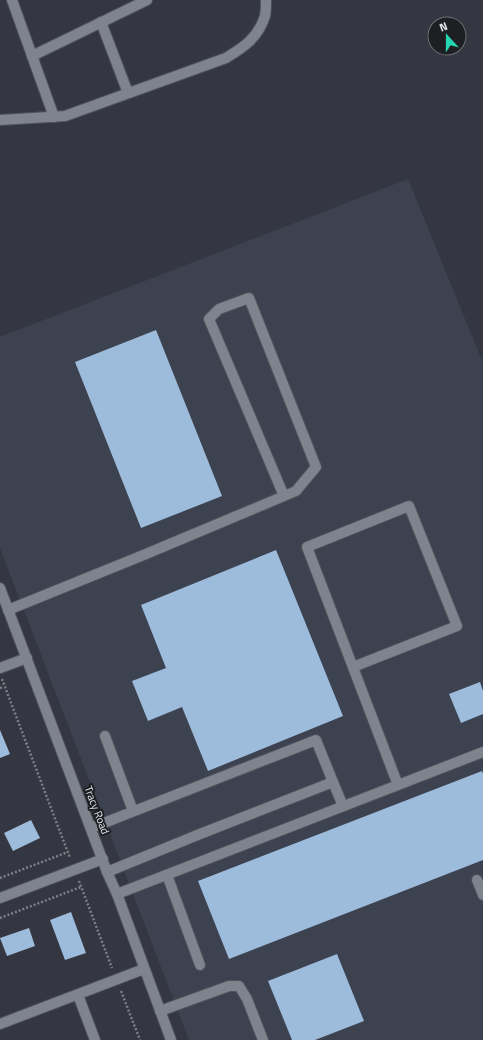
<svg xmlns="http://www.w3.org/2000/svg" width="483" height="1040" font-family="'Titillium Web',sans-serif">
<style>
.built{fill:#3d4251}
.building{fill:#9dbbdb}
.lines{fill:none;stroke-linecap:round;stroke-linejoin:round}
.minor-casing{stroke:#50535b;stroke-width:12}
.path{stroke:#7c7f87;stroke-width:2.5;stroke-dasharray:2 2;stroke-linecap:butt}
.minor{stroke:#7f838e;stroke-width:10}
.labels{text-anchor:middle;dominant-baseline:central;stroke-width:4;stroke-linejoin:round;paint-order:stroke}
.street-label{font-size:11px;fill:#e5e8ee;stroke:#1d1f23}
</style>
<rect width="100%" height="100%" fill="#343741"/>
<!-- built -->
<polygon class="built" points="408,179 483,363 483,1040 189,1040 0,548 0,337"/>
<!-- building -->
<g class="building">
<polygon points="156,330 222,496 141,528 75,362"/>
<polygon points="276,550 343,716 208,771 182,707 148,721 132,681 166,668 141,605"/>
<polygon points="480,682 483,691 483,714 461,723 449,694"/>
<polygon points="0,730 10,754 0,758"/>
<polygon points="482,771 483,774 483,860 229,959 198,881"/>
<polygon points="31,820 40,838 13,851 4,833"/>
<polygon points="71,912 86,953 65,960 50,920"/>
<polygon points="29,928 35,946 7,956 0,938"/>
<polygon points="337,954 364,1021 315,1040 292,1040 268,981"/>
</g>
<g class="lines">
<defs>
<g id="minor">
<polyline points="12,0 54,117"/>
<polyline points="101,22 128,93"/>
<polyline points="32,56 147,0"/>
<path d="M0,120l65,-4 161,-58c18,-11 32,-20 39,-42 1,-5 1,-11 1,-16"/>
<polyline points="0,588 107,872 117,894 171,1040"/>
<polyline points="8,610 146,554 296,491 316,467 249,298 219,309 209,319 284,496"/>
<polyline points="353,667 457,626 409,506 307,547 398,785"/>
<polyline points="0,668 27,658"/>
<polyline points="105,736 133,811"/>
<polyline points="91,828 316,740 333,782"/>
<polyline points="107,872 200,834 333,782 343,806"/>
<polyline points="167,875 200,965"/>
<polyline points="477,880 483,895"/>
<polyline points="117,894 483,752"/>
<polyline points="0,898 103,859"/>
<polyline points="78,995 95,1040"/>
<polyline points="160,1011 229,986 239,986 247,999 263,1040"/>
<polyline points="0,1024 144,969"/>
</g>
</defs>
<!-- minor casing -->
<use href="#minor" class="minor-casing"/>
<!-- path -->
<g class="path">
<polyline points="2,679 70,858"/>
<polyline points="0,688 4,687"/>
<polyline points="0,878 68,852"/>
<polyline points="79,881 112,968"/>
<polyline points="0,918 81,887"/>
<polyline points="121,991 140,1040"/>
</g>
<!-- minor -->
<use href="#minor" class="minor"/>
</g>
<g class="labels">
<!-- street labels -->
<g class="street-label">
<text transform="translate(97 810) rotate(69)">Tracy Road</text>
</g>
</g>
<!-- north arrow -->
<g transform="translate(447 36) rotate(339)"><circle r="19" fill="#1d1f23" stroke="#6d6f74"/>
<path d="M0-3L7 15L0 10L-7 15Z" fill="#25d5ae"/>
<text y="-6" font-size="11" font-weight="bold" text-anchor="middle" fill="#e5e8ee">N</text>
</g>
</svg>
